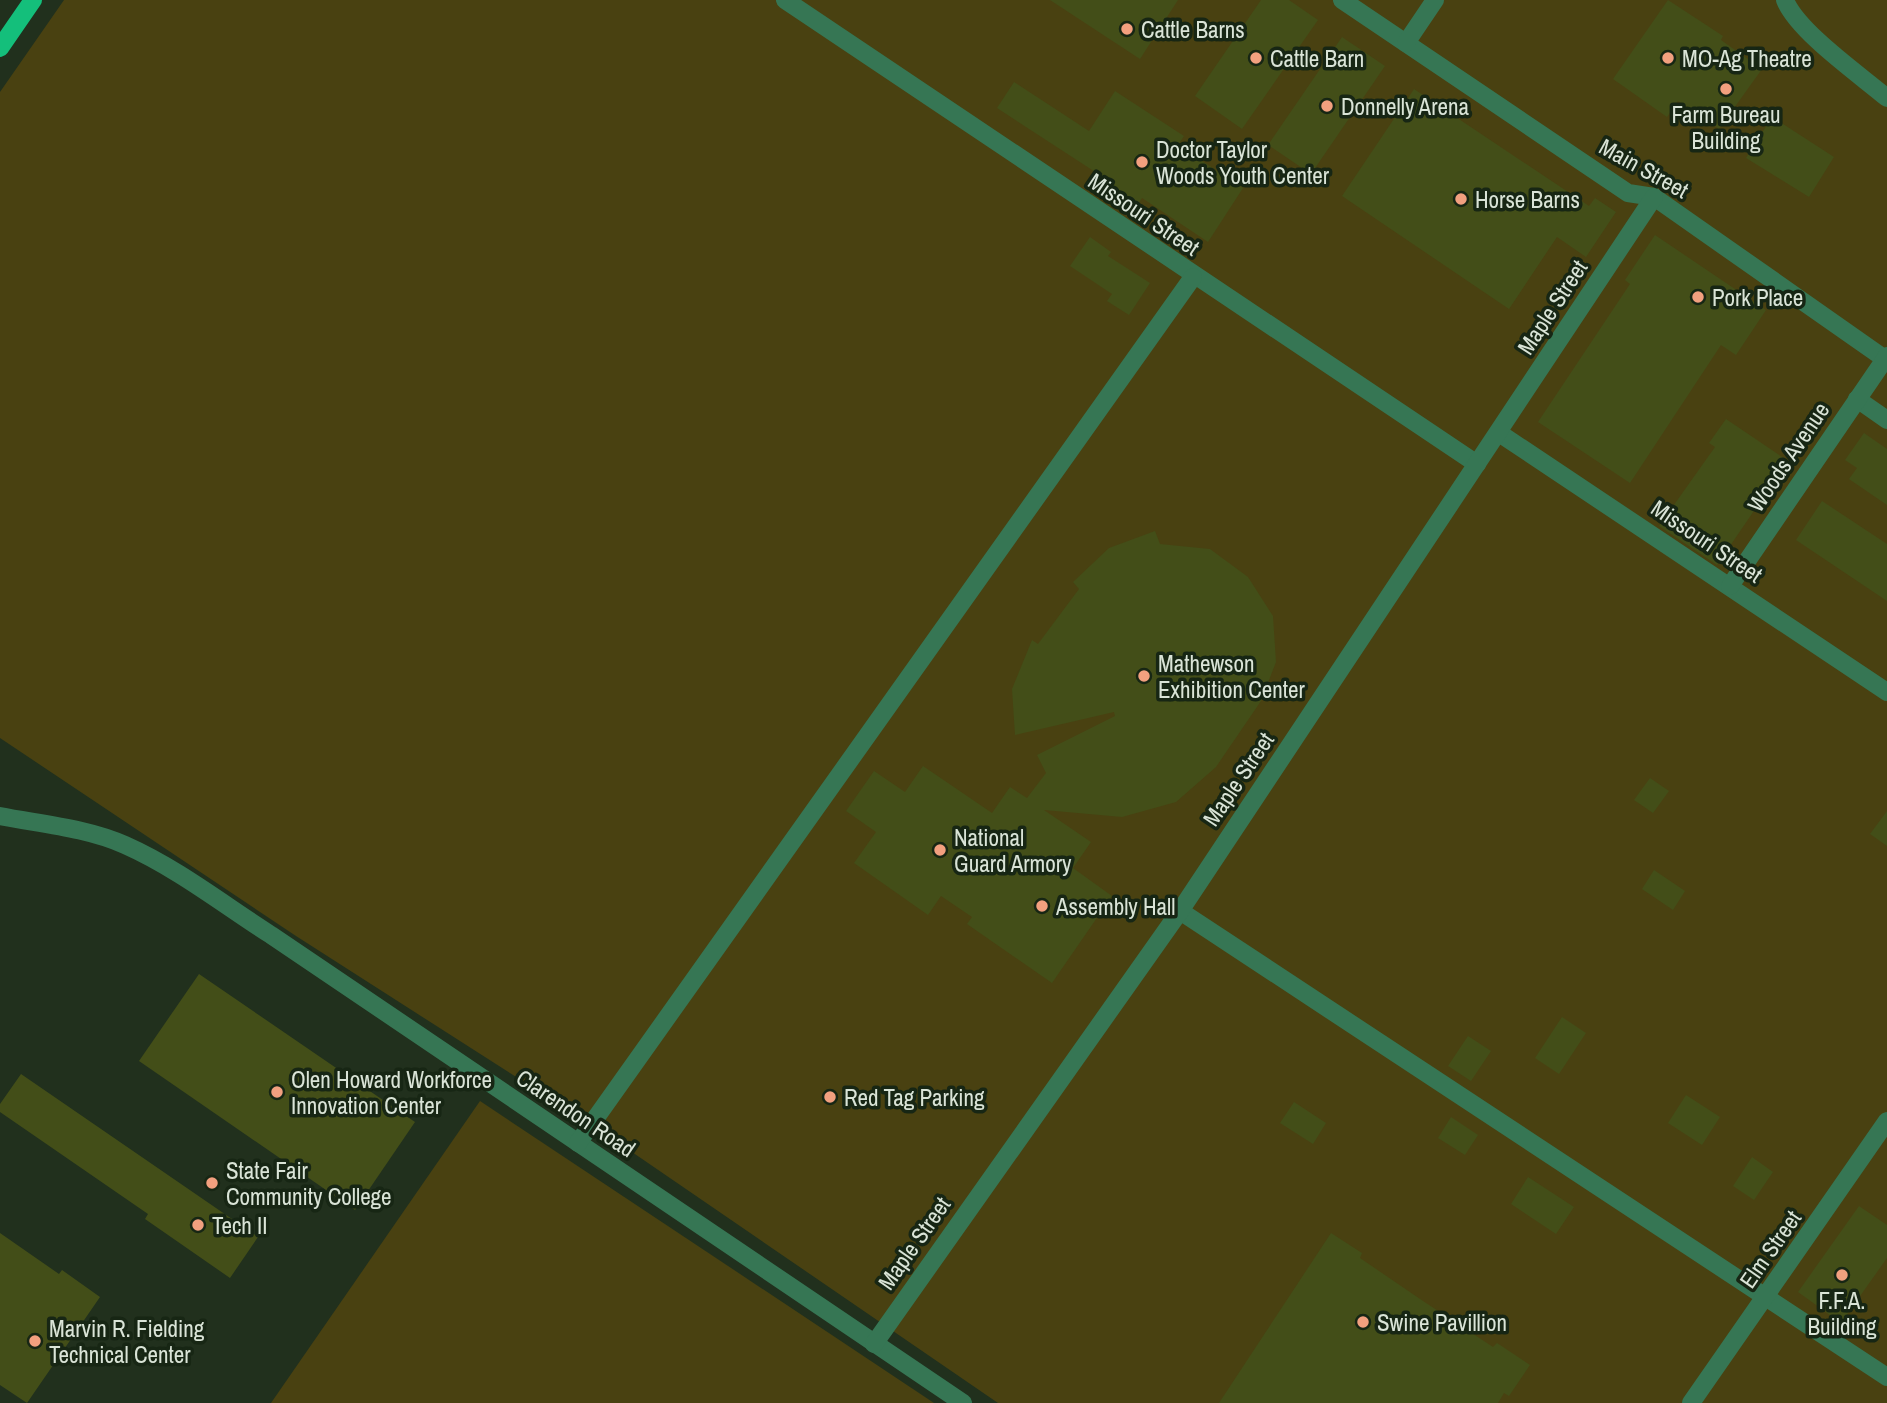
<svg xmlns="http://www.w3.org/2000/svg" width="1887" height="1403" font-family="'Archivo Narrow',sans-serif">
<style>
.green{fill:#494111}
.building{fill:#434e18}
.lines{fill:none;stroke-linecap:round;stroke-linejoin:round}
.minor{stroke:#367654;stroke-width:18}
.major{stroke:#14bf7b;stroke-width:18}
.poi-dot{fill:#f2a07f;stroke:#172614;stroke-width:2.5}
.labels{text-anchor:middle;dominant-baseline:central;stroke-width:7;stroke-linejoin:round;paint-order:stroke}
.poi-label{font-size:23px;fill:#dae4d7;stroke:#172614;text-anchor:start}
.street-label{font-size:23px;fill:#dae4d7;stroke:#172614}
</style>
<rect width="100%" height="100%" fill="#21301d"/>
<!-- green -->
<g class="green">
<polygon points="64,0 1887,0 1887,1403 998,1403 613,1139 296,936 0,738 0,92"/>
<polygon points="480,1101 934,1403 271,1403"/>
</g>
<!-- building -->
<g class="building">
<polygon points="1050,0 1178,0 1140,59"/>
<polygon points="1261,0 1289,0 1318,20 1242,129 1195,96"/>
<polygon points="1668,0 1723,36 1721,40 1762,69 1719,129 1678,101 1667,117 1613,79"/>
<polygon points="1342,37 1385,66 1311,174 1268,145"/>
<polygon points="1014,82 1089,131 1115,91 1184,136 1178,145 1243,188 1208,242 1142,198 1135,209 1101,187 1106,179 997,108"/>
<polygon points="1414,89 1589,206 1595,198 1616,212 1586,257 1557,237 1509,309 1342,196"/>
<polygon points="1772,117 1834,157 1809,197 1746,158"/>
<polygon points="1655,235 1766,310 1736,355 1721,345 1630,483 1538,422 1630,284 1625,280"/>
<polygon points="1090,237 1111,252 1108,256 1150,283 1129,315 1107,301 1112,294 1070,266"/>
<polygon points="1726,419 1788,461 1717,565 1659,526 1715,447 1709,443"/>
<polygon points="1864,433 1887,449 1887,505 1849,479 1857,468 1845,460"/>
<polygon points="1822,501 1887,544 1887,601 1796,540"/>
<polygon points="1155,531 1160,544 1210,549 1248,577 1273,616 1276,662 1261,701 1216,767 1176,802 1122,817 1044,810 1091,842 1073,868 1112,896 1052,983 967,924 972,917 941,896 928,915 854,863 876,832 846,811 874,771 905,792 923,766 992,813 1010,787 1027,798 1046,773 1037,755 1115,716 1114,712 1015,735 1012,689 1032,640 1038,644 1079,589 1073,582 1109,548"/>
<polygon points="1650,778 1669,791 1653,813 1634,800"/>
<polygon points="1887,811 1887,846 1870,834"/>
<polygon points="1654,870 1685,891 1673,910 1642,889"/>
<polygon points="199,974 415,1122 355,1210 139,1061"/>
<polygon points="1562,1017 1586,1033 1559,1074 1535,1058"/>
<polygon points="1468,1036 1491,1051 1471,1081 1448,1066"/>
<polygon points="21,1074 258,1237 230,1278 145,1219 148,1214 0,1112 0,1104"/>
<polygon points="1686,1095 1720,1117 1702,1145 1668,1123"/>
<polygon points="1294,1102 1326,1123 1313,1144 1280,1123"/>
<polygon points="1451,1117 1478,1135 1465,1155 1438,1138"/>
<polygon points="1752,1157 1773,1172 1754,1200 1733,1186"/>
<polygon points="1528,1177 1574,1207 1556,1234 1511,1204"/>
<polygon points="1859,1206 1887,1225 1887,1258 1841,1323 1798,1292"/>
<polygon points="0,1233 59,1274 62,1270 100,1297 27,1403 0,1385"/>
<polygon points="1331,1233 1362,1253 1360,1258 1423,1301 1493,1347 1497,1343 1530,1365 1509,1396 1504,1393 1498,1403 1219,1403"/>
</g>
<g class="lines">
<!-- minor -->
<g class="minor">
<polyline points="785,0 1477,464"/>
<polyline points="1342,0 1628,193 1654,197 1885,359"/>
<path d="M1785,0c12,31 75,75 102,98"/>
<polyline points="1406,43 1435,0"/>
<polyline points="1857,399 1887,420"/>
<polyline points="1499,433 1887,692"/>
<polyline points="1730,586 1887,356"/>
<path d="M0,816c41,8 87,12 125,29 52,23 99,60 146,90l692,468"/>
<polyline points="1180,911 1887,1377"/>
<polyline points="578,1143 1193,277"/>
<polyline points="874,1344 1180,911 1654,197"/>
<polyline points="1691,1403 1887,1121"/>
</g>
<!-- major -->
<polyline class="major" points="0,48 33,0"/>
</g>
<!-- markers -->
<g class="poi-dot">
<circle cx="1127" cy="29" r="7"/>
<circle cx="1256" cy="58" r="7"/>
<circle cx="1668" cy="58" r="7"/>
<circle cx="1726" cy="89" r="7"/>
<circle cx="1327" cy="106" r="7"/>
<circle cx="1142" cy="162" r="7"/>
<circle cx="1461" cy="199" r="7"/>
<circle cx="1698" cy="297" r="7"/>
<circle cx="1144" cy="676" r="7"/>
<circle cx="940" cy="850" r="7"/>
<circle cx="1042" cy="906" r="7"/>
<circle cx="277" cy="1092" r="7"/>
<circle cx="830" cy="1097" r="7"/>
<circle cx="212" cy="1183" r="7"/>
<circle cx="198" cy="1225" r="7"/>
<circle cx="1842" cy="1275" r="7"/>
<circle cx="1363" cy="1322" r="7"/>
<circle cx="35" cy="1341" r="7"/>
</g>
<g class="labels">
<!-- poi labels -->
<g class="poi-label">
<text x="1141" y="29">Cattle Barns</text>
<text x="1270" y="58">Cattle Barn</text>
<text x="1682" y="58">MO-Ag Theatre</text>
<text x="1341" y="106">Donnelly Arena</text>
<text x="1726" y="114" text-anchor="middle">Farm Bureau<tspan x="1726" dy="26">Building</tspan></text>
<text x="1156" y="149">Doctor Taylor<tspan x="1156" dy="26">Woods Youth Center</tspan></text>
<text x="1475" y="199">Horse Barns</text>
<text x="1712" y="297">Pork Place</text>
<text x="1158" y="663">Mathewson<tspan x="1158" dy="26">Exhibition Center</tspan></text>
<text x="954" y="837">National<tspan x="954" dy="26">Guard Armory</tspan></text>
<text x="1056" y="906">Assembly Hall</text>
<text x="291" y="1079">Olen Howard Workforce<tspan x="291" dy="26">Innovation Center</tspan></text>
<text x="844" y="1097">Red Tag Parking</text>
<text x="226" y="1170">State Fair<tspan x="226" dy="26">Community College</tspan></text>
<text x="212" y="1225">Tech II</text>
<text x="1842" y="1300" text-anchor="middle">F.F.A.<tspan x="1842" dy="26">Building</tspan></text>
<text x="1377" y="1322">Swine Pavillion</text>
<text x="49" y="1328">Marvin R. Fielding<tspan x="49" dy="26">Technical Center</tspan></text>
</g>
<!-- street labels -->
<g class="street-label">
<text transform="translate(1644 168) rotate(29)">Main Street</text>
<text transform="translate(1144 214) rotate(34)">Missouri Street</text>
<text transform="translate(1552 307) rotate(-57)">Maple Street</text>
<text transform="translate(1788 457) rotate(-56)">Woods Avenue</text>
<text transform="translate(1707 541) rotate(34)">Missouri Street</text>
<text transform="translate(1238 779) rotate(-56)">Maple Street</text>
<text transform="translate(576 1113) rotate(34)">Clarendon Road</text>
<text transform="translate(914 1243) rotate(-55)">Maple Street</text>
<text transform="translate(1770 1249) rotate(-55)">Elm Street</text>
</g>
</g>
</svg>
